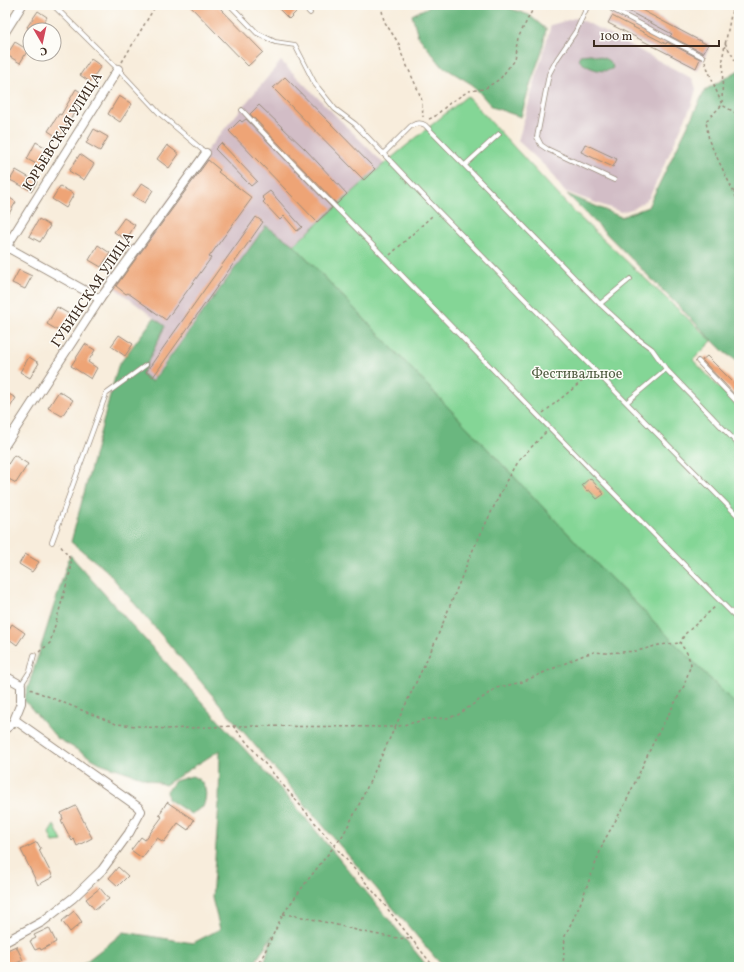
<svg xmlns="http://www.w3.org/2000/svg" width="744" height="972" font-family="Vollkorn,serif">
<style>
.industrial{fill:#d2bdc6}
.green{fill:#84d696;stroke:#60805a}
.forest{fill:#6bb77f;stroke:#53704e}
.building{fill:#eea476}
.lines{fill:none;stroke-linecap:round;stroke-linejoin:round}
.service-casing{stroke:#9a8c7d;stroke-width:5.5}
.minor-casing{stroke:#9a8c7d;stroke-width:10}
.path{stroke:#9a8c7d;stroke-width:1.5;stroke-dasharray:3 3;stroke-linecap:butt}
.service{stroke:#fff;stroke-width:4}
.minor{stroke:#fff;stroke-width:8}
.labels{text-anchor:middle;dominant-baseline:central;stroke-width:3;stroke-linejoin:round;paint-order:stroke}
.street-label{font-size:14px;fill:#3b2a1e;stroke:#fdfcf7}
.park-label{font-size:14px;fill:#515e42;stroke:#fdfcf7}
</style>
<rect width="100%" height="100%" fill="#fdfcf7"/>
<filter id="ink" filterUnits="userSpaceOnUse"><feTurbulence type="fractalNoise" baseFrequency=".025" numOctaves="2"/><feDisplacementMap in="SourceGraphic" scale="8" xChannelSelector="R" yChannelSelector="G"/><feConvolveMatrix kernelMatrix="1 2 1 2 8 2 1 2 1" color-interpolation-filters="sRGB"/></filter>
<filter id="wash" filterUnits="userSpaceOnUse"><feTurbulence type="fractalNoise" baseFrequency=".012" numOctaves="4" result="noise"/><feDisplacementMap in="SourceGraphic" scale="16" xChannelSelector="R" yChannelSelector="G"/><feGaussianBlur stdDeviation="0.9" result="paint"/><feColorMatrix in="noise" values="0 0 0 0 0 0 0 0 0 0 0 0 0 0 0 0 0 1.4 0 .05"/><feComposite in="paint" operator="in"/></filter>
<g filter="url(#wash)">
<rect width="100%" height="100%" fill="#f8eddc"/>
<!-- industrial -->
<g class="industrial">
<polygon points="616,5 634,5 711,45 697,71 606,24"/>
<polygon points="575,18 588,23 693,79 696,89 692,104 649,198 635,208 621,212 564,191 547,168 518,141 551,25"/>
<polygon points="281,61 384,164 294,245 266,226 151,382 141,374 165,326 111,285 178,185"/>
</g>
<!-- green -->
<g class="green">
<polygon points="467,96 575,213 712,341 693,360 739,408 739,708 596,563 294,245 384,164"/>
<polygon points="54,825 62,841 53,842 49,833"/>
</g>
<!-- forest -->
<g class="forest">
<polygon points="432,5 500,5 529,15 546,29 542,51 529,88 521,117 492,107 473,85 442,66 418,36 412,15"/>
<path d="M591,54c7,3 21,4 22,14 -9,7 -28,-1 -34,-8l1,-5z"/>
<polygon points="739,70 739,362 725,353 567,194 621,217 648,207 705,90"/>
<polygon points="266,226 294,245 596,563 739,708 739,967 443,967 106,570 71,542 118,366 154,318 165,326 142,374 152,382"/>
<polygon points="70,555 130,623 289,798 428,967 263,967 272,936 252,967 79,967 124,932 193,943 220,929 212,898 219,804 220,750 165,785 100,763 57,738 24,700"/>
<path d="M192,776c15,6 16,18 11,31l-12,7 -23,-15 -1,-8 8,-10z"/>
</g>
<g id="blocks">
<!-- building -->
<g class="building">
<polygon points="189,5 217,5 263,52 248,66"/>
<polygon points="275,5 293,5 298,10 289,19"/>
<polygon points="617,5 632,5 708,45 703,53 670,36 672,34"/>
<polygon points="38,11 47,17 38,30 32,30 27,27"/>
<polygon points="612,16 666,44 667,42 700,59 696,68 608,23"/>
<polygon points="15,42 28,50 20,63 7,55"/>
<polygon points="91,59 101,66 90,82 80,75"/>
<polygon points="285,77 375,169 364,180 273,88"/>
<polygon points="76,89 85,95 59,138 48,131 59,114 61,115"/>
<polygon points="119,96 132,104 120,122 108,114"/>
<polygon points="259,105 305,149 347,194 337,204 250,114"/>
<polygon points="246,119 332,208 317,222 229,131 240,120 242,122"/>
<polygon points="94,129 108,137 100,151 86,143"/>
<polygon points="36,142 50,150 42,167 27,159"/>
<polygon points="221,143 257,181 251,186 215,149"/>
<polygon points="585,144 617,159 613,167 581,152"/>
<polygon points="167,145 179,154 169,168 157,159"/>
<polygon points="80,154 94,164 84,180 69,171"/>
<polygon points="208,160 220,170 218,172 252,198 209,257 211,258 166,320 128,293 126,294 116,286"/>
<polygon points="16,170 37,182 32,191 10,180"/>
<polygon points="142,183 153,190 145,203 133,196"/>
<polygon points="60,186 74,194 66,208 52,199"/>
<polygon points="270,191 302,227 297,231 284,216 280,220 263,202 265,200 262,197"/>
<polygon points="5,195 16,202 5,220"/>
<polygon points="256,217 263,222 153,377 146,372"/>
<polygon points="124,218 135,225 126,240 114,232"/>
<polygon points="39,219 50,226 40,242 29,236"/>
<polygon points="98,245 110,253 101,267 89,260"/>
<polygon points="19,270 32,276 25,289 12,283"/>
<polygon points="57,307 69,314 59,331 47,324"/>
<polygon points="119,335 133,344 125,356 111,346"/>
<polygon points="85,344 95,350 88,362 97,368 91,379 71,366"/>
<polygon points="707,356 739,388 739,399 702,360"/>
<polygon points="29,357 39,363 30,378 20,372"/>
<polygon points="59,391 73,400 62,416 48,408"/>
<polygon points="5,392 16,398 9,409 5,407"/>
<polygon points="14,455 28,464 16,483 5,477 5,469"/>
<polygon points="590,478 604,494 597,499 589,490 587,491 582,485"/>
<polygon points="25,554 39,562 32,572 19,564"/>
<polygon points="12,624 25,633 17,645 5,636"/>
<polygon points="167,802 194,820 188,830 178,823 164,842 157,838 142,858 131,850 141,837 145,840 162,817 159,815"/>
<polygon points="76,806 92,838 77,846 74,839 72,841 61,820 63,819 61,813"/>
<polygon points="37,842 41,849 39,850 53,877 38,885 21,850"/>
<polygon points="118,867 128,876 118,886 109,878"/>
<polygon points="100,888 109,899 95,910 86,899"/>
<polygon points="74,911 82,922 70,932 62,921"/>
<polygon points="49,928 56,942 41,950 40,948 35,950 30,941 36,938 34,935"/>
<polygon points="16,946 23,960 9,967 8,964 5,965 5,951"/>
</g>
</g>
</g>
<g filter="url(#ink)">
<use href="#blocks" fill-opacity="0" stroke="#9a8c7d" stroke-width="1"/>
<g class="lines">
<defs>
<g id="service">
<polyline points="53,5 118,69 159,113 206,153"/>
<polyline points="230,5 257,33 275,42 295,45 315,84 335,109 355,124 438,211 739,517"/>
<polyline points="303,5 310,13"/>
<polyline points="588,5 576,31 557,59 549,74 537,137 541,145 547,149 614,180"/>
<polyline points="609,5 612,9 703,57"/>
<path d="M242,110c47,51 96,99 144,149 117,121 234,242 353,361"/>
<path d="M383,154l28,-28c5,-3 9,-4 14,-1l175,179 37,34 15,11 14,20 73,76"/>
<polyline points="465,165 499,134"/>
<polyline points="600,304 630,279"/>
<polyline points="698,361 739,404"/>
<polyline points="627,402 666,369"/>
<polyline points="52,542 106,394 146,365"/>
<polyline points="21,685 30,671 34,655"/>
</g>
<g id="minor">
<polyline points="5,32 22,5"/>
<polyline points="5,246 100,299"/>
<polyline points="5,249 118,69"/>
<polyline points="5,445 100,299 206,153"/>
<polyline points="5,676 21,685 21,703 13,723 5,729"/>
<polyline points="5,942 42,922 73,898 102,870 129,833 141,811 138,807 15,720"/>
</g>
</defs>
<!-- service casing -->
<use href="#service" class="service-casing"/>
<!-- minor casing -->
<use href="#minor" class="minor-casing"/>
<!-- path -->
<g class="path">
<polyline points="381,5 384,21 399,44 402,55 418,90 422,101 423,117"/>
<polyline points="733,5 723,55 722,105 706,121 709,141 739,203"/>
<polyline points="725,43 739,67"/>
<polyline points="122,62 156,5"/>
<polyline points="705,62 722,105 739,115"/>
<polyline points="429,119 434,117 451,102 469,91 484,89 500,79 514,60 518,38 535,5"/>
<polyline points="390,255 433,215"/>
<polyline points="543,413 591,374"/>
<polyline points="39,652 50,643 72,565 69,557 59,544"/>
<polyline points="30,689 116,724 167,729 233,726 378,897 434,967"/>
<polyline points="233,726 395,727 436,640 471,554 500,494 519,460 546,432"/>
<path d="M283,914c43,5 84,23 129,25"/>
<polyline points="242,967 261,960 283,914 307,881 343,835 357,809 395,727 428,719 447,718 458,715 496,688 522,682 584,655 594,652 605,653 637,651 659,645 680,643"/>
<polyline points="563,967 565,936 579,907 604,841 625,804 654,741 684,686 691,664 687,653 680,643 685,634 716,606"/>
</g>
<!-- service -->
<use href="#service" class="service"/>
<!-- minor -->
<use href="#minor" class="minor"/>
</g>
</g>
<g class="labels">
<!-- street labels -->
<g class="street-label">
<text transform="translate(63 132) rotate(-58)">ЮРЬЕВСКАЯ УЛИЦА</text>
<text transform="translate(93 290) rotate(-56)">ГУБИНСКАЯ УЛИЦА</text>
</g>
<!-- park labels -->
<g class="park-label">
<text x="577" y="374">Фестивальное</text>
</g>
</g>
<!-- margin -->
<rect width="744" height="972" fill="none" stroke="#fdfcf7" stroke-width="20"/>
<!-- north arrow -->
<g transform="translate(42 42) rotate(171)"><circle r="19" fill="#fdfcf7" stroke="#afa8a0"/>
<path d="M0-3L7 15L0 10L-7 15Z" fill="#d1495b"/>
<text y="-6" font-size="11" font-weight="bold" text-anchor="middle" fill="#3b2a1e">С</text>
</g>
<!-- scale -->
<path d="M594 40v6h125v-6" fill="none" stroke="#3b2a1e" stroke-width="2"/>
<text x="600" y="40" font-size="12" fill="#3b2a1e" stroke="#fdfcf7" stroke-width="3" paint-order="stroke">100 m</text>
</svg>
